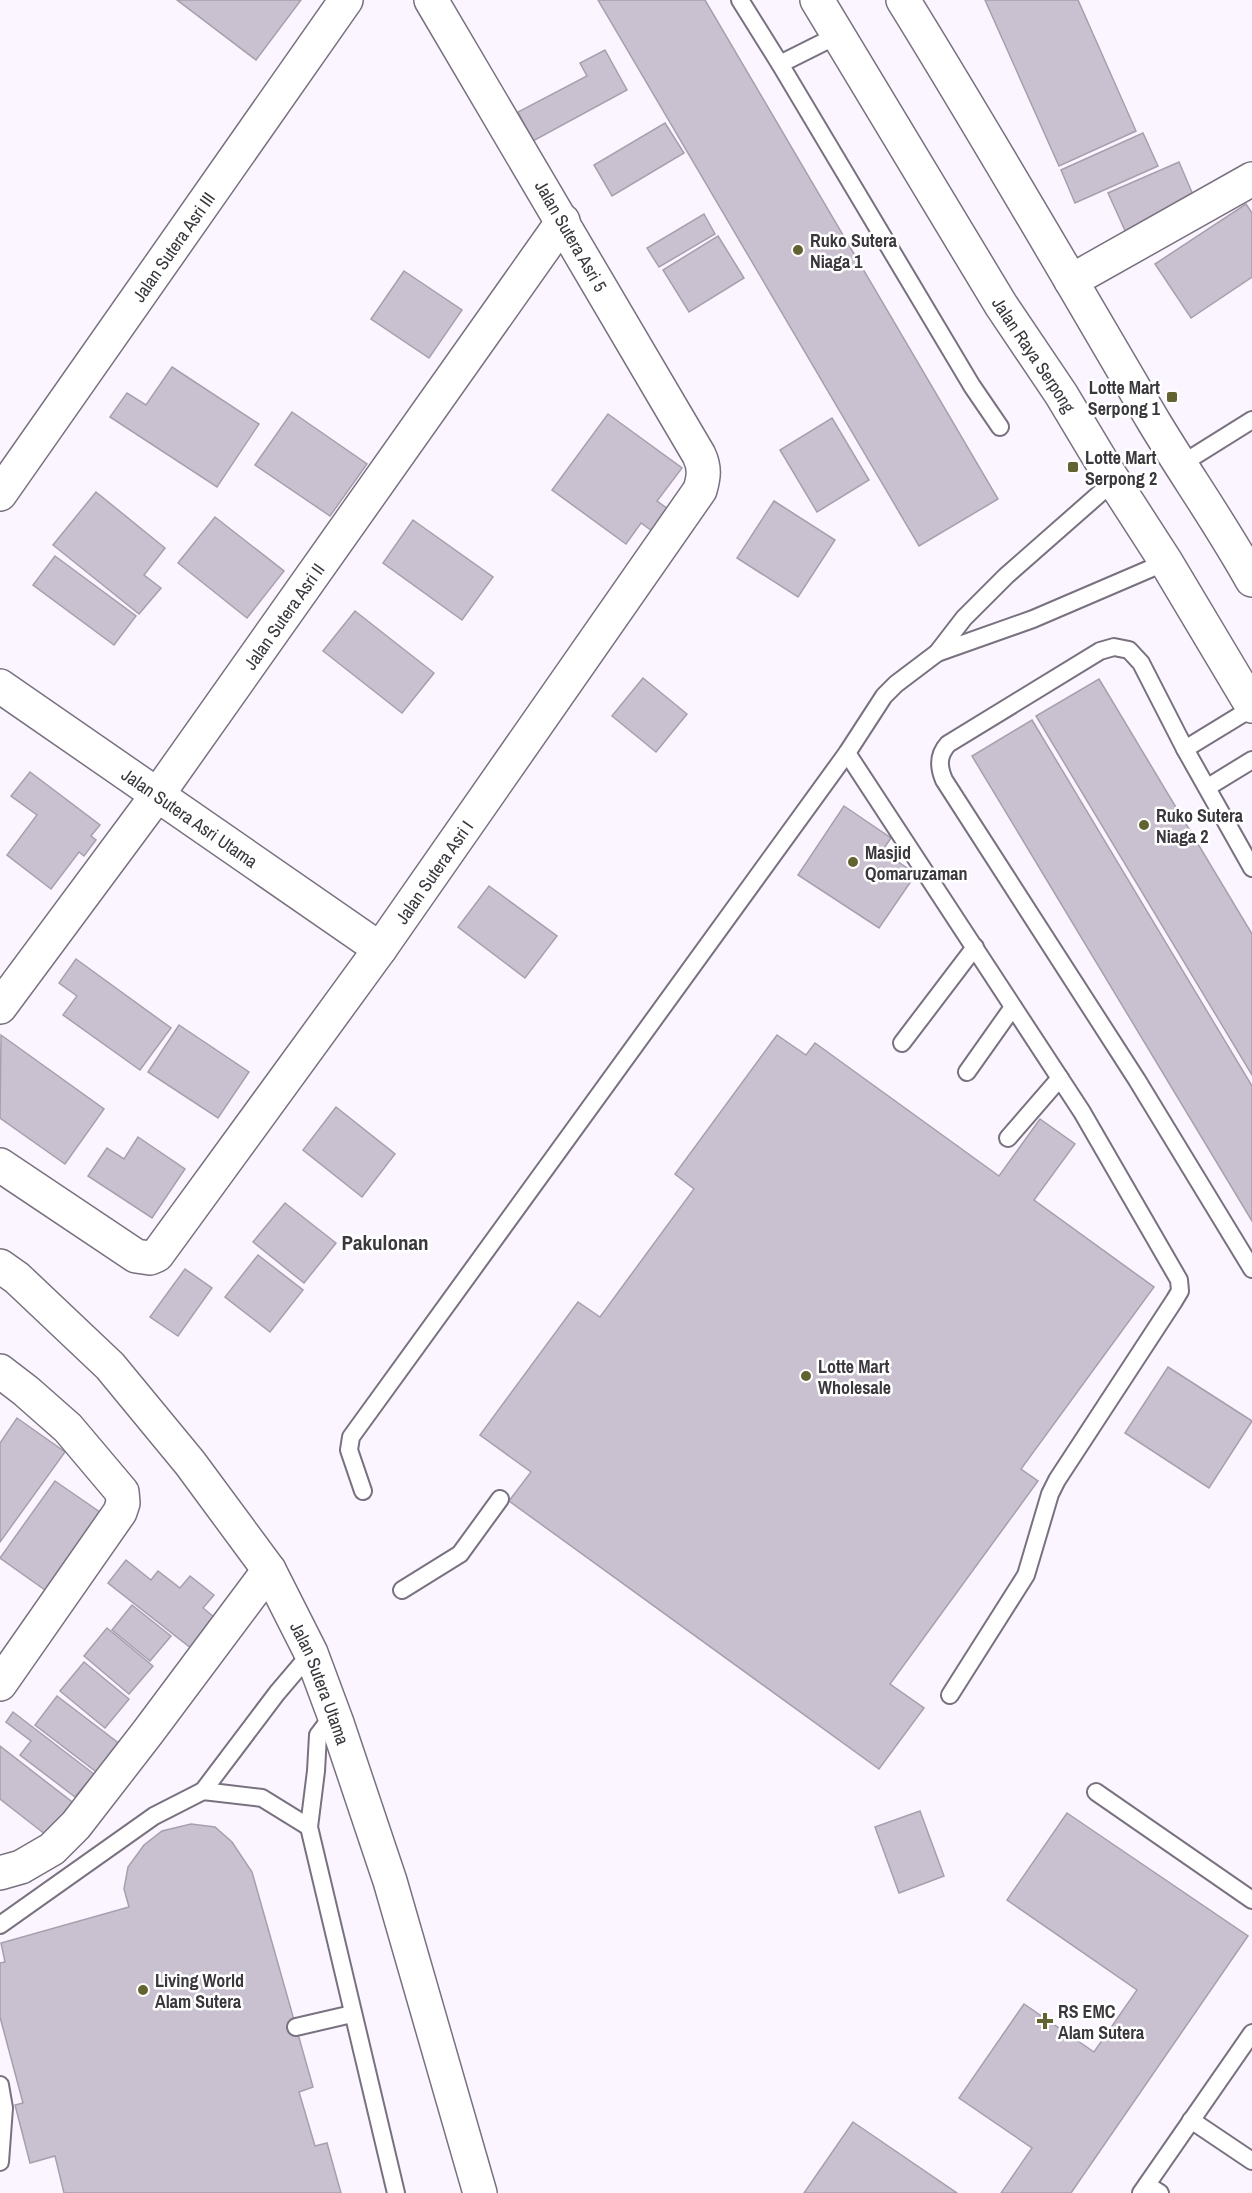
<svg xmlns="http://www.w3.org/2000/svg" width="1252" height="2193" font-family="'Archivo Narrow',sans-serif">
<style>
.building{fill:#cac1d0;stroke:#a79fad;stroke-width:1.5}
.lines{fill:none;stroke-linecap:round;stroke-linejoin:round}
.lane-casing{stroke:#79717f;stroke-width:20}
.street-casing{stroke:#79717f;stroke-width:36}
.secondary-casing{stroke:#79717f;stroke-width:36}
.primary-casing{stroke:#79717f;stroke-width:36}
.lane{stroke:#fff;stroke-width:16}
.street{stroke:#fff;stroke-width:33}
.secondary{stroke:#fff;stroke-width:33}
.primary{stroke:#fff;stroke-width:33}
.poi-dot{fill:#636331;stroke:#fff;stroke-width:2}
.labels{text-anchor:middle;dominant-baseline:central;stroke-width:5;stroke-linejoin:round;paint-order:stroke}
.street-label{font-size:18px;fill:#3a373d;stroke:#fff}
.poi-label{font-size:18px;font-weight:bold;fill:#3a373d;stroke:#fff;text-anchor:start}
.quarter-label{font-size:21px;font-weight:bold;fill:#3a373d;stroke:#fff}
</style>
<rect width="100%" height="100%" fill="#faf5ff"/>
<!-- building -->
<g class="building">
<polygon points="177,0 301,0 256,60"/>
<polygon points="598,0 705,0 998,499 919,546"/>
<polygon points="985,0 1078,0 1136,131 1059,166"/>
<polygon points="605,50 627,90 533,141 518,112 587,76 580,63"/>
<polygon points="665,123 684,153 612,196 594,165"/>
<polygon points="1143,133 1158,166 1075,203 1061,170"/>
<polygon points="1179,162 1197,204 1127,235 1108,193"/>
<polygon points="1246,204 1252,213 1252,277 1191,318 1155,264"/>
<polygon points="704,214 715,234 659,267 647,248"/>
<polygon points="718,236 744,278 689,312 663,270"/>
<polygon points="404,271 462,310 429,358 371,319"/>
<polygon points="172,367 259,424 217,487 110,417 127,393 146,405"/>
<polygon points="292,412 367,464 330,516 255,465"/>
<polygon points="608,414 682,468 657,501 668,509 652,531 641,523 626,544 552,490"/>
<polygon points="832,418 869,480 817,512 780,450"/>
<polygon points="96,492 165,548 144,575 161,588 139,614 53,545"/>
<polygon points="774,501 835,540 798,597 737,558"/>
<polygon points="215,517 284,571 247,618 178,563"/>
<polygon points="413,520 493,577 462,620 383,563"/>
<polygon points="55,556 136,616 114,645 33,585"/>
<polygon points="355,611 434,673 402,713 323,651"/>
<polygon points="643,678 687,714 656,752 612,716"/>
<polygon points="1099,679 1252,934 1252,1075 1036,716"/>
<polygon points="1032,720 1252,1086 1252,1221 972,756"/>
<polygon points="30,772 100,825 91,836 96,840 84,856 79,852 51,889 7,855 37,815 11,796"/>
<polygon points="844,806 891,838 882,851 916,874 879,928 798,875"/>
<polygon points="489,886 557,936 525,978 458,927"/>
<polygon points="76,959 171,1028 140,1070 63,1015 77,996 59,983"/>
<polygon points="179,1025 249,1072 218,1118 148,1072"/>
<polygon points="1,1035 104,1109 65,1164 0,1118"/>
<polygon points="777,1035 806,1055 815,1043 999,1176 1040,1119 1075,1144 1034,1200 1154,1287 1021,1469 1038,1481 890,1684 924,1708 879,1769 509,1501 531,1472 480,1435 578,1302 600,1317 694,1189 675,1174"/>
<polygon points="336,1107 395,1154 362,1197 303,1150"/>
<polygon points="138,1137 185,1169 152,1218 88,1176 107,1148 124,1159"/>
<polygon points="285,1203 336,1243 304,1283 253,1242"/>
<polygon points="258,1255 303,1290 270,1332 225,1297"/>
<polygon points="185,1269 212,1288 178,1336 150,1317"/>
<polygon points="1168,1367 1252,1421 1209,1488 1125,1433"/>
<polygon points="17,1418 65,1452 0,1542 0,1443"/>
<polygon points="55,1481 107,1517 52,1595 0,1558"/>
<polygon points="126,1560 151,1580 158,1571 180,1588 190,1576 214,1595 203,1608 225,1626 201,1656 108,1583"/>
<polygon points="132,1605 171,1636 150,1661 112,1630"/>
<polygon points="107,1628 153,1666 129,1694 84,1656"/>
<polygon points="84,1662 129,1699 105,1728 60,1691"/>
<polygon points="57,1696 121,1745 99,1774 35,1725"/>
<polygon points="13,1712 94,1774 75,1797 20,1755 31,1741 6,1722"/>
<polygon points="0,1746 76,1805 50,1838 0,1799"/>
<polygon points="920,1811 944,1876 899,1893 875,1827"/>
<polygon points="1067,1813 1248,1936 1071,2193 1001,2193 1032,2148 959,2098 1024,2004 1094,2052 1137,1990 1007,1900"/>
<polygon points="191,1824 215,1827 232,1842 252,1872 313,2087 299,2092 315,2146 327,2143 341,2193 64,2193 55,2156 30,2163 15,2105 23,2103 0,2017 0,1963 5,1962 1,1943 129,1907 124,1889 128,1867 144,1845 162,1831"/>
<polygon points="853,2122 957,2193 804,2193"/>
</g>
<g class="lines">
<defs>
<g id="lane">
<polyline points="740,0 780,64 972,386 1000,427"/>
<polyline points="780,64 838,35"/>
<polyline points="1180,465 1252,420"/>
<polyline points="937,653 1033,619 1166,562"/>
<polyline points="1185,749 1252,708"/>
<polyline points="847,753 1082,1112 1179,1280 1180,1291 1174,1301 1057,1480 1050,1494 1026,1575 950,1695"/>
<polyline points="1208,787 1252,760"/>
<path d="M1252,868l-67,-119 -44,-86 -12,-13 -15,-3 -14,4 -152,93c-10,11 -10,22 -4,36l193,300 115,189"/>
<polyline points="902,1043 975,947"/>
<polyline points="967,1072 1013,1007"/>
<polyline points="1008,1138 1060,1078"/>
<polyline points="363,1491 349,1450 351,1437 847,753 884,696 896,684 937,653 964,618 1006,576 1114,481"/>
<polyline points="402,1590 460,1554 500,1499"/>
<polyline points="333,1715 318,1735 316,1771 309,1827 396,2193"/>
<polyline points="203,1791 277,1693 311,1653"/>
<polyline points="1096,1792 1252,1900"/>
<polyline points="0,1925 154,1816 203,1791 262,1798 309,1827"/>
<polyline points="296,2027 352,2014"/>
<polyline points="0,2085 4,2108 0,2162"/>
<polyline points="1191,2120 1252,2161"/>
<polyline points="1147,2185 1160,2193"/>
<polyline points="1141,2193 1252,2033"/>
</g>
<g id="street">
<polyline points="1071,281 1252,179"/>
<path id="s1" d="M0,494l346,-494"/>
<path id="s2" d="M0,686l380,263"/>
<path id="s3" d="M0,1007l158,-213 405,-573"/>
<path id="s4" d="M0,1165l136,91 14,2 7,-3 223,-306 320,-459c4,-14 5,-22 -1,-35l-268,-455"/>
<polyline points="0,1371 26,1391 68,1428 122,1492 123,1503 120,1512 0,1684"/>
<polyline points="0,1873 21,1867 52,1849 76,1825 148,1732 269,1570"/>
</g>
<g id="secondary">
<path id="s5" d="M0,1266l17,12 93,88 80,97 79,107 42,83 26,70 53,158 90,312"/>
</g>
<g id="primary">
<path id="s6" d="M817,0l184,305 60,89 45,75 60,93 86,144"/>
<path d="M903,0c86,139 168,281 251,422 32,53 68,104 98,158"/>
</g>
</defs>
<!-- lane casing -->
<use href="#lane" class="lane-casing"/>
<!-- street casing -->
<use href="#street" class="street-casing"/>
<!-- secondary casing -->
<use href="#secondary" class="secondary-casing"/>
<!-- primary casing -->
<use href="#primary" class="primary-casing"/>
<!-- lane -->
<use href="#lane" class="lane"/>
<!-- street -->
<use href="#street" class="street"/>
<!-- secondary -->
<use href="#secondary" class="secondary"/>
<!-- primary -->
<use href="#primary" class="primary"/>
</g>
<!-- markers -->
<g class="poi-dot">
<circle cx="798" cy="250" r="6"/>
<rect x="1166" y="391" width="12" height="12" rx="3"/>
<rect x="1067" y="461" width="12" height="12" rx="3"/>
<circle cx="1144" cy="825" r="6"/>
<circle cx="853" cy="862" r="6"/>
<circle cx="806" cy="1376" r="6"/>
<circle cx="143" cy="1990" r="6"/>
<path d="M1042 2012h6v6h6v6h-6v6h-6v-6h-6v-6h6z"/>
</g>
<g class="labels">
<!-- street labels -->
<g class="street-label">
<text transform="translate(571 236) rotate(60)">Jalan Sutera Asri 5</text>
<text stroke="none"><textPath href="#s1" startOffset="302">Jalan Sutera Asri III</textPath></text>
<text stroke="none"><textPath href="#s6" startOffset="416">Jalan Raya Serpong</textPath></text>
<text stroke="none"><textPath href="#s3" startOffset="483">Jalan Sutera Asri II</textPath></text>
<text stroke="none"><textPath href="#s2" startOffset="231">Jalan Sutera Asri Utama</textPath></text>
<text stroke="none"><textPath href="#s4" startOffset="658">Jalan Sutera Asri I</textPath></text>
<text stroke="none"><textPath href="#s5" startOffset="532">Jalan Sutera Utama</textPath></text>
</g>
<!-- poi labels -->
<g class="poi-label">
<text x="810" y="240">Ruko Sutera<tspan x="810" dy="21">Niaga 1</tspan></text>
<text x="1160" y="387" text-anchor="end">Lotte Mart<tspan x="1160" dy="21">Serpong 1</tspan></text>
<text x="1085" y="457">Lotte Mart<tspan x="1085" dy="21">Serpong 2</tspan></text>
<text x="1156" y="815">Ruko Sutera<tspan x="1156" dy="21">Niaga 2</tspan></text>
<text x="865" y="852">Masjid<tspan x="865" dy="21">Qomaruzaman</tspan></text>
<text x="818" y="1366">Lotte Mart<tspan x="818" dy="21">Wholesale</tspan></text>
<text x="155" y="1980">Living World<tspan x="155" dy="21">Alam Sutera</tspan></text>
<text x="1058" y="2011">RS EMC<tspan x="1058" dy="21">Alam Sutera</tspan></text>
</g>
<!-- quarter labels -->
<g class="quarter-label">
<text x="385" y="1242">Pakulonan</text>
</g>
</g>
</svg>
